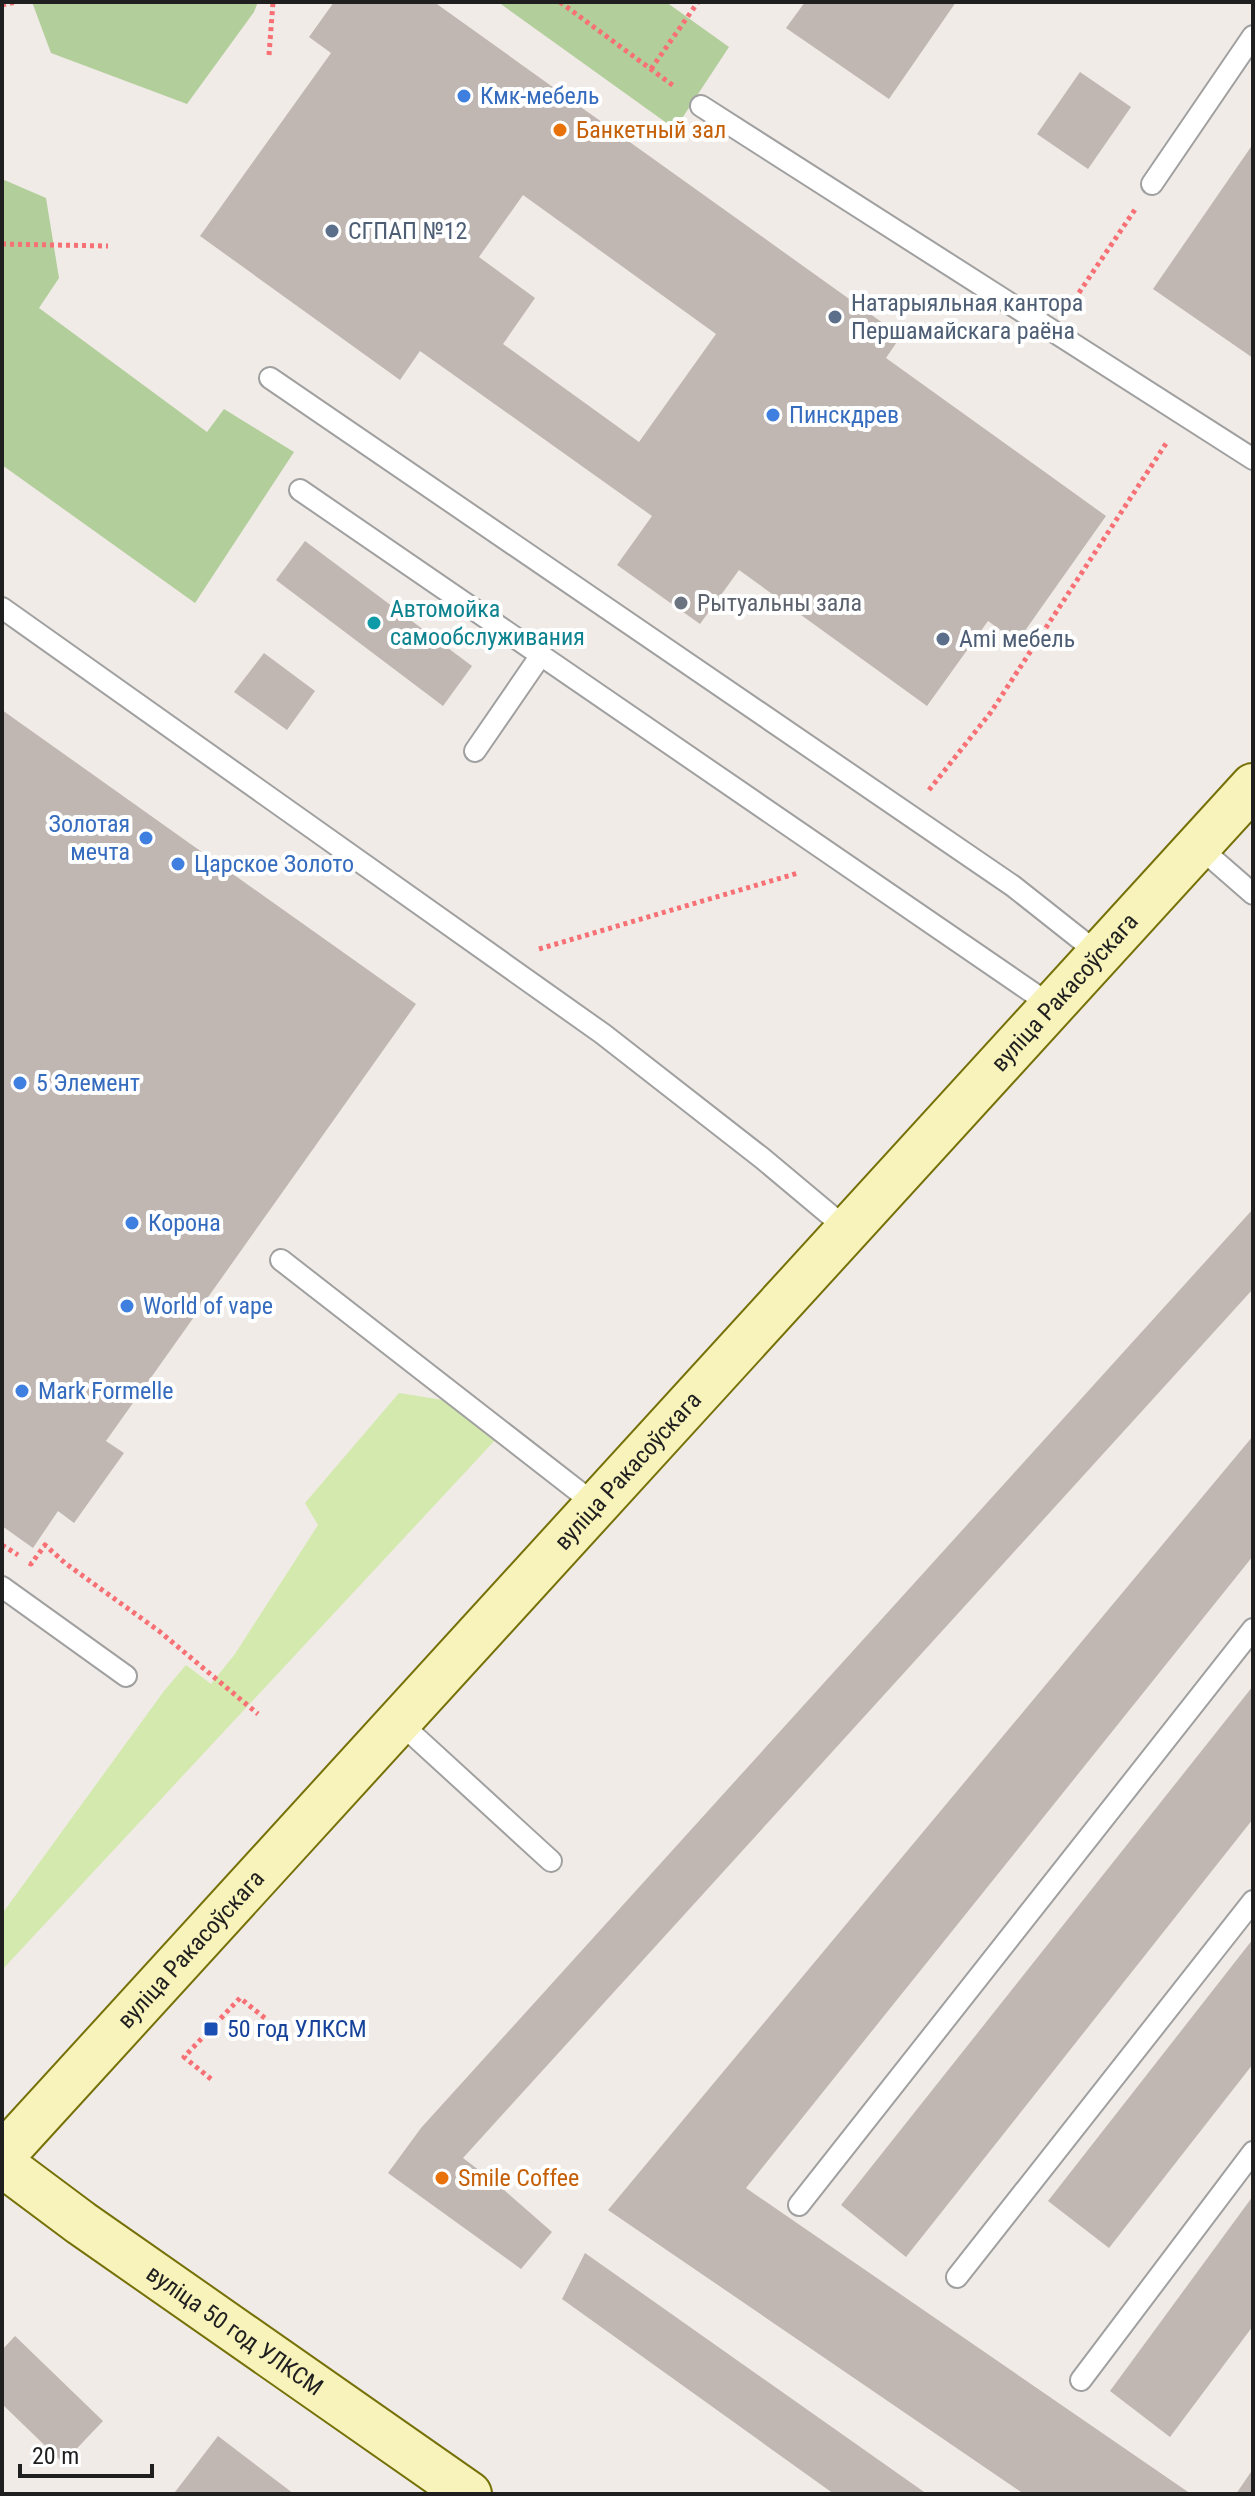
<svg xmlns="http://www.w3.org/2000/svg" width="1255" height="2496" font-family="'Roboto Condensed',sans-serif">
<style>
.grass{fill:#d3e9ad}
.forest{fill:#b2ce9b}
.building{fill:#c0b6b2;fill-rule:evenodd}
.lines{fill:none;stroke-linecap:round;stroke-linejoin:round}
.lane-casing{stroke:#a0a0a0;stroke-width:24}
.secondary-casing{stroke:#757107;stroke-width:48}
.path{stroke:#f77075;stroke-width:5;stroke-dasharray:4 4;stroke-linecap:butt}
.lane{stroke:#fff;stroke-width:20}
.secondary{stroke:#f8f2bb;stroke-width:44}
.shop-dot{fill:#3f7fe0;stroke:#fff;stroke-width:3}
.food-dot{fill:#e8710a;stroke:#fff;stroke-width:3}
.service-dot{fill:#5c6f8a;stroke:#fff;stroke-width:3}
.worship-dot{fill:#6b7280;stroke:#fff;stroke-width:3}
.culture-dot{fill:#0f9aa8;stroke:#fff;stroke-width:3}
.transit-dot{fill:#1a4fb4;stroke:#fff;stroke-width:3}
.labels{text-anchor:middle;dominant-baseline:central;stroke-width:8;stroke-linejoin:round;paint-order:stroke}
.shop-label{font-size:24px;fill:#366cbe;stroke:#fff;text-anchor:start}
.food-label{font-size:24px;fill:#c56008;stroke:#fff;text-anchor:start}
.service-label{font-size:24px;fill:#4e5e75;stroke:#fff;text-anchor:start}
.worship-label{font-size:24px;fill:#5b616d;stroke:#fff;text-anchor:start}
.culture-label{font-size:24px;fill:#0d838f;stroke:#fff;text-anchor:start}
.street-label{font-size:24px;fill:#1f1f1f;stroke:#fff}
.transit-label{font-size:24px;fill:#164399;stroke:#fff;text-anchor:start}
</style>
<rect width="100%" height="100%" fill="#f0ebe6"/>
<!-- grass -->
<polygon class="grass" points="399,1393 449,1401 498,1437 2,1970 2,1914 164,1691 186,1665 211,1684 235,1654 318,1525 305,1503"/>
<!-- forest -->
<g class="forest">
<polygon points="32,2 258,2 254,12 187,104 51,53"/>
<polygon points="498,2 666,2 729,47 675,129"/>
<polygon points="2,179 46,198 59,278 39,308 207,432 224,409 294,452 195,603 2,465"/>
</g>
<!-- building -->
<g class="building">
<path d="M334,2h100l467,334 -15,22 220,158 -89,126 -29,-21 -61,85 -188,-136 -39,54 -83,-59 35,-49 -232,-165 -20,29 -200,-144 131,-183 -22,-16zM523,195l193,139 -77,108 -136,-98 32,-46 -56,-41z"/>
<polygon points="805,2 956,2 889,99 786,28"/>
<polygon points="1080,72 1131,107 1088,169 1037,134"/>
<polygon points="1253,144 1253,358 1153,289"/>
<polygon points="305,541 472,666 443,706 276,580"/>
<polygon points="264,653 315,691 287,730 234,692"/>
<polygon points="2,710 416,1004 106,1441 124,1453 74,1523 58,1511 33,1548 2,1526"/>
<polygon points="1253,1209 1253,1289 463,2158 496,2183 552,2232 521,2269 388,2173 421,2128"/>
<polygon points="1253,1436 1253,1556 746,2188 1191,2494 1024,2494 608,2210"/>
<polygon points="1253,1686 1253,1819 906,2257 841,2205"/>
<polygon points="1253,1939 1253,2064 1109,2248 1048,2201"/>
<polygon points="1253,2196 1253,2326 1170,2437 1110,2391"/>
<polygon points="585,2253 927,2494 834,2494 562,2299"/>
<polygon points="15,2336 103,2421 63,2463 2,2404 2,2350"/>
<polygon points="218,2436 294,2494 178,2494 175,2492"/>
<polygon points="1253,2469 1253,2494 1236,2494"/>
</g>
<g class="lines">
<defs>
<g id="lane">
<polyline points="701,106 1253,459"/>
<polyline points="1152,184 1253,36"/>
<polyline points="270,378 1013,886 1099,954"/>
<polyline points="300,490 1052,1006"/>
<polyline points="2,608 603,1034 762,1158 848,1230"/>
<polyline points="475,751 541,655"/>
<polyline points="1198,846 1253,894"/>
<polyline points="281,1260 596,1505"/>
<polyline points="2,1587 126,1676"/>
<polyline points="398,1721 551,1861"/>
<polyline points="799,2205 1253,1629"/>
<polyline points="957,2277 1253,1901"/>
<polyline points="1081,2380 1253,2152"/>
</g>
<g id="secondary">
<path id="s1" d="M2,2156l1251,-1370"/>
<path id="s2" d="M2,2164l79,59 388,271"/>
</g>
</defs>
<!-- lane casing -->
<use href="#lane" class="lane-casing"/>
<!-- secondary casing -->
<use href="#secondary" class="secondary-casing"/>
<!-- path -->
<g class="path">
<polyline points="560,2 675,87"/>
<polyline points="2,5 16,2"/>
<polyline points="269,55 273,2"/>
<polyline points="651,69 698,2"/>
<polyline points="2,244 108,246"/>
<polyline points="1070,306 1136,208"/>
<polyline points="929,790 991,712 1167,442"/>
<polyline points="539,949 798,873"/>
<polyline points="2,1545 18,1555"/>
<polyline points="29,1563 31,1564 45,1545 65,1563 159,1631 258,1714"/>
<polyline points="211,2079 184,2057 240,1998 266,2019"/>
</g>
<!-- lane -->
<use href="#lane" class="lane"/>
<!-- secondary -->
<use href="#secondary" class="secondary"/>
</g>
<!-- markers -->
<g class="shop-dot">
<circle cx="464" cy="96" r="8"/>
<circle cx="773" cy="415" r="8"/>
<circle cx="146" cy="838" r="8"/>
<circle cx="178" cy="864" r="8"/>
<circle cx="20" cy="1083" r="8"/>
<circle cx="132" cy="1223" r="8"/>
<circle cx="127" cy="1306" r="8"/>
<circle cx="22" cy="1391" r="8"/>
</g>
<g class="food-dot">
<circle cx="560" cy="130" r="8"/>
<circle cx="442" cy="2178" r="8"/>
</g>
<g class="service-dot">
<circle cx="332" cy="231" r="8"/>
<circle cx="835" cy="317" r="8"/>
<circle cx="943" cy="639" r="8"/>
</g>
<circle class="worship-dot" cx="681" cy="603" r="8"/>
<circle class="culture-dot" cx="374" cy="623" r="8"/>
<rect class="transit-dot" x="203" y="2021" width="16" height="16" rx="4"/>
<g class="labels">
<!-- shop labels -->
<g class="shop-label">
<text x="480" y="96">Кмк-мебель</text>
<text x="789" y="415">Пинскдрев</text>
<text x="130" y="824" text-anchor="end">Золотая<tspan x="130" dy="28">мечта</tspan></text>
<text x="194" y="864">Царское Золото</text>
<text x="36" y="1083">5 Элемент</text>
<text x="148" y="1223">Корона</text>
<text x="143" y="1306">World of vape</text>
<text x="38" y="1391">Mark Formelle</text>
</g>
<!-- food labels -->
<g class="food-label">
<text x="576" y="130">Банкетный зал</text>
<text x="458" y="2178">Smile Coffee</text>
</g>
<!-- service labels -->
<g class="service-label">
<text x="348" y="231">СГПАП №12</text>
<text x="851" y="303">Натарыяльная кантора<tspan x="851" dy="28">Першамайскага раёна</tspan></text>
<text x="959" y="639">Ami мебель</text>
</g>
<!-- worship labels -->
<g class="worship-label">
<text x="697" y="603">Рытуальны зала</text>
</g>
<!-- culture labels -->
<g class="culture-label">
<text x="390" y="609">Автомойка<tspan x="390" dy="28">самообслуживания</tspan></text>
</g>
<!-- street labels -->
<g class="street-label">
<text stroke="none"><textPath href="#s1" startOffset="1576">вуліца Ракасоўскага</textPath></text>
<text stroke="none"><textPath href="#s1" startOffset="928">вуліца Ракасоўскага</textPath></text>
<text stroke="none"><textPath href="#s1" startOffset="280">вуліца Ракасоўскага</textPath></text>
<text stroke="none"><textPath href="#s2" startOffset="286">вуліца 50 год УЛКСМ</textPath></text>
</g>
<!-- transit labels -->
<g class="transit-label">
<text x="227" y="2029">50 год УЛКСМ</text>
</g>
</g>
<!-- border -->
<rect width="1255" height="2496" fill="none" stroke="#1f1f1f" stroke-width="8"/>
<!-- scale -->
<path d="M20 2464v12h132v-12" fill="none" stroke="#1f1f1f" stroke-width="4"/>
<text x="32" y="2464" font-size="24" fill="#1f1f1f" stroke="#ffffff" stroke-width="6" paint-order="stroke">20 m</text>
</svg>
